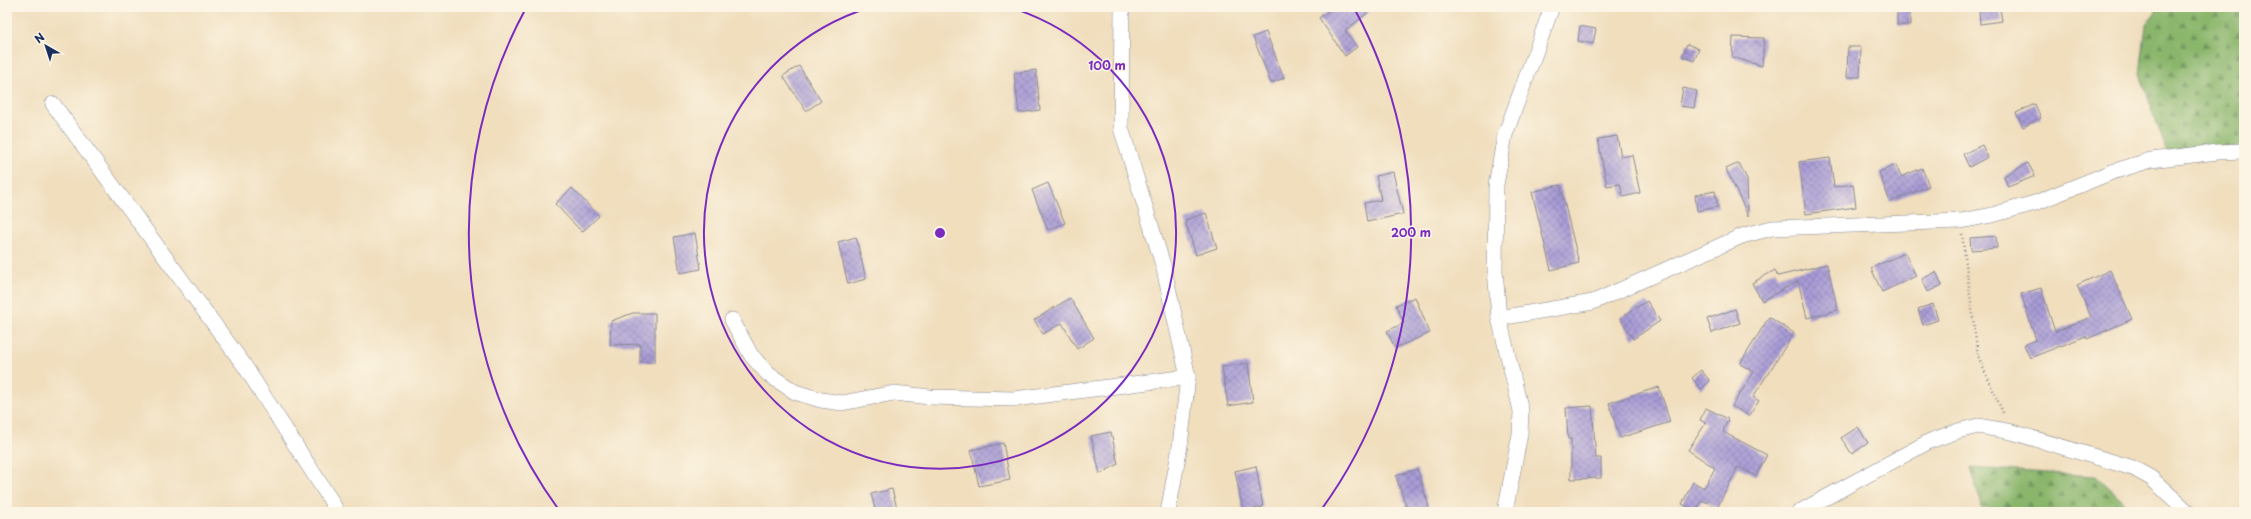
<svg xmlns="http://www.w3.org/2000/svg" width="2251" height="519" font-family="'Playpen Sans',sans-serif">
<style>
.forest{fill:url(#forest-firs);stroke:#527265}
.building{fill:url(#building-cross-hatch)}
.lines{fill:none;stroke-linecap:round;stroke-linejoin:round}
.minor-casing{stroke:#86868e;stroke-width:16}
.path{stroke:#86868e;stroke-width:2.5;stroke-dasharray:1 3;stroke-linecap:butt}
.minor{stroke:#fff;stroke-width:15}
.ring{fill:none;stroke:#7b2cbf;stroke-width:2}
.centre{fill:#7b2cbf;stroke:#fcf5e5;stroke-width:2}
.ring-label{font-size:12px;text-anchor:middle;font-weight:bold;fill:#7b2cbf;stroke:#fcf5e5;stroke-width:3;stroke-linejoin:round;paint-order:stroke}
</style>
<defs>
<pattern id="forest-firs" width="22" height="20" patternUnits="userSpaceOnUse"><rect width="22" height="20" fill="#8ab66c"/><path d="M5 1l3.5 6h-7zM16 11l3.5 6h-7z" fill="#70945c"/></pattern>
<pattern id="building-cross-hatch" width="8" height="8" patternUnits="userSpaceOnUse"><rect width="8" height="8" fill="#a89bd6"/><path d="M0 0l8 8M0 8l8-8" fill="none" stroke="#887fb1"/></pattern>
</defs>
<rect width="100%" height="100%" fill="#fcf5e5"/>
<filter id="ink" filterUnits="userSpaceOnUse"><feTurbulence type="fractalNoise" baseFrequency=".025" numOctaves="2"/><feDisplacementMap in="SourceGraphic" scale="8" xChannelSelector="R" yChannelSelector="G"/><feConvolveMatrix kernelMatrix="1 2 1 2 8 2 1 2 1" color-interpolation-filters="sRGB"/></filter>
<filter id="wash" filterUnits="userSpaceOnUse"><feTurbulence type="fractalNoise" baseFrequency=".012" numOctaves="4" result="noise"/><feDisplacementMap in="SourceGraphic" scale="16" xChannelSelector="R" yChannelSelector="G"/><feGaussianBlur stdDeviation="0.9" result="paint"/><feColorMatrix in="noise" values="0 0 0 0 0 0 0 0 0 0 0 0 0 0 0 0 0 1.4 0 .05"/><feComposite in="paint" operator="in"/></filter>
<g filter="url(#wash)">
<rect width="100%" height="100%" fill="#f0debd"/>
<!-- forest -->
<g class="forest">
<polygon points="2159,7 2244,7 2244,145 2168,155 2140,74 2146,25"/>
<polygon points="1971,468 2096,476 2134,512 1983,512"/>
</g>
<g id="blocks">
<!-- building -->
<g class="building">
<polygon points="1334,7 1375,7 1345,31 1357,47 1345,56 1319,18"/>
<polygon points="2000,8 2002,21 1980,24 1979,10"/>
<rect x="1897" y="10" width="13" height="15"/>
<polygon points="1580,26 1596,29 1593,44 1578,41"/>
<polygon points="1266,32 1284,78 1271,83 1253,37"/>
<polygon points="1733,37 1764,38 1762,66 1732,57"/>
<polygon points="1687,44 1699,49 1694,61 1682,56"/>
<polygon points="1848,47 1861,47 1860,77 1847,77"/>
<polygon points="799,66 821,101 806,111 783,76"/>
<polygon points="1036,70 1040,110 1019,113 1014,73"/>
<polygon points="1683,88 1697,91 1694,108 1680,106"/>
<polygon points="2035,104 2041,118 2023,127 2016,113"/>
<polygon points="1617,136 1621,157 1632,155 1640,193 1623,197 1620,184 1607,186 1598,139"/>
<polygon points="1982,145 1988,157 1969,167 1963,154"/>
<polygon points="1830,158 1834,187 1853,184 1856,207 1806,214 1799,162"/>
<polygon points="1739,163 1747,179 1748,216 1726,169"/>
<polygon points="2028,163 2035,176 2008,187 2004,176"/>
<polygon points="1896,165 1901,177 1922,168 1929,186 1890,202 1879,172"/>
<polygon points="1393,172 1403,214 1367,222 1364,203 1381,200 1376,176"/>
<polygon points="1048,183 1065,223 1048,230 1032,190"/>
<polygon points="1560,185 1579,263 1551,270 1532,192"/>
<polygon points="572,188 599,216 582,232 555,204"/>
<polygon points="1715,191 1718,207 1697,211 1695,195"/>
<polygon points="1206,213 1217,248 1196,255 1185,220"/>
<polygon points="695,233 701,269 680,273 674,237"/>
<polygon points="1996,236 1997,248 1971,250 1970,238"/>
<polygon points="856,237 866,279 848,284 838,242"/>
<polygon points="1905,253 1916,276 1882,292 1871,268"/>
<polygon points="1827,264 1838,310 1807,318 1798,281 1762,301 1752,283 1775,270 1778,276"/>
<polygon points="2110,270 2132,319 2087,339 2086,336 2030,358 2024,345 2036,340 2021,294 2041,288 2055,332 2091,317 2077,285"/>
<polygon points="1936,272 1942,285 1928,292 1922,279"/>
<polygon points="1415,297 1430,333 1395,348 1387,331 1404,323 1396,305"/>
<polygon points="1070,298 1094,338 1077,349 1062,323 1043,334 1034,320"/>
<polygon points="1647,301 1660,321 1633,339 1620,318"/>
<polygon points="1933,304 1938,320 1923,325 1918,309"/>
<polygon points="1735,309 1740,323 1712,333 1707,319"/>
<polygon points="633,313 655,313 655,362 640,362 640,344 610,345 611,321"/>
<polygon points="1769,317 1794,333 1753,397 1759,401 1749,416 1732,406 1754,372 1740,364"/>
<polygon points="1248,363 1253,402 1228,406 1222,367"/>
<polygon points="1701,370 1710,381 1701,389 1692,378"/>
<polygon points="1659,387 1670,422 1620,438 1609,403"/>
<polygon points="1592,406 1596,458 1601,458 1601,478 1571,479 1571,439 1568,439 1566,408"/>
<polygon points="1706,408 1728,419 1723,432 1767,455 1756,476 1738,467 1717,508 1702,500 1696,511 1682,504 1693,482 1704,488 1715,468 1688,450 1706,423 1700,420"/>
<polygon points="1858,427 1868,443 1852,454 1841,438"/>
<polygon points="1111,432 1118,464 1100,474 1091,436"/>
<polygon points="1003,443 1010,480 979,486 971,450"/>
<polygon points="1256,466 1263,507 1243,511 1235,471"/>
<polygon points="1417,469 1429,507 1408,512 1396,476"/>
<polygon points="892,489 898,512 876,512 871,494"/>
</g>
</g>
</g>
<g filter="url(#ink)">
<use href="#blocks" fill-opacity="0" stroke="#86868e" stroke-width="1"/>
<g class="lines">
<defs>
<g id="minor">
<polyline points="1122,7 1121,128 1163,265 1188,377 1180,446 1168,512"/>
<polyline points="53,104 244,365 330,499 337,512"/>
<polyline points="1499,318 1593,302 1742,236 1772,228 1961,221 1992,215 2035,203 2112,172 2151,160 2217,152 2244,151"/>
<polyline points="732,320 751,355 768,374 795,392 821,400 842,403 894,393 930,397 1014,399 1188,377"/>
<polyline points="1505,512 1520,434 1521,411 1499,318 1495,270 1496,185 1505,135 1552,7"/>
<polyline points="1799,512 1930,441 1958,431 1978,426 2012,432 2133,468 2151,478 2188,512"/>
</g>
</defs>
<!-- minor casing -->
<use href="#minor" class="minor-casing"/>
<!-- path -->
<polyline class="path" points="1962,234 1978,356 2004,415"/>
<!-- minor -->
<use href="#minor" class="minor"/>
</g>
</g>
<!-- distance rings -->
<g class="ring">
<path d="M1009 7A236 236 0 1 1 871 7"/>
<path d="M559 510A471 471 0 0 1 526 8M1354 8A471 471 0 0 1 1321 510"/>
</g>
<circle cx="940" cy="233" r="6" class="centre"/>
<g class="ring-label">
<text x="1107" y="70">100 m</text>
<text x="1411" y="237">200 m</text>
</g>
<!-- margin -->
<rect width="2251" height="519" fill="none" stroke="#fcf5e5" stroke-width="24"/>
<!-- north arrow -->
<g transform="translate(46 46) rotate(321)" stroke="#fcf5e5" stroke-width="3" paint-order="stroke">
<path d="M0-3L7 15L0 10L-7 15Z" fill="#1b2f5e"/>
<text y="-6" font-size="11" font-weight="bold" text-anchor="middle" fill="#1b2f5e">N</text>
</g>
</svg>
